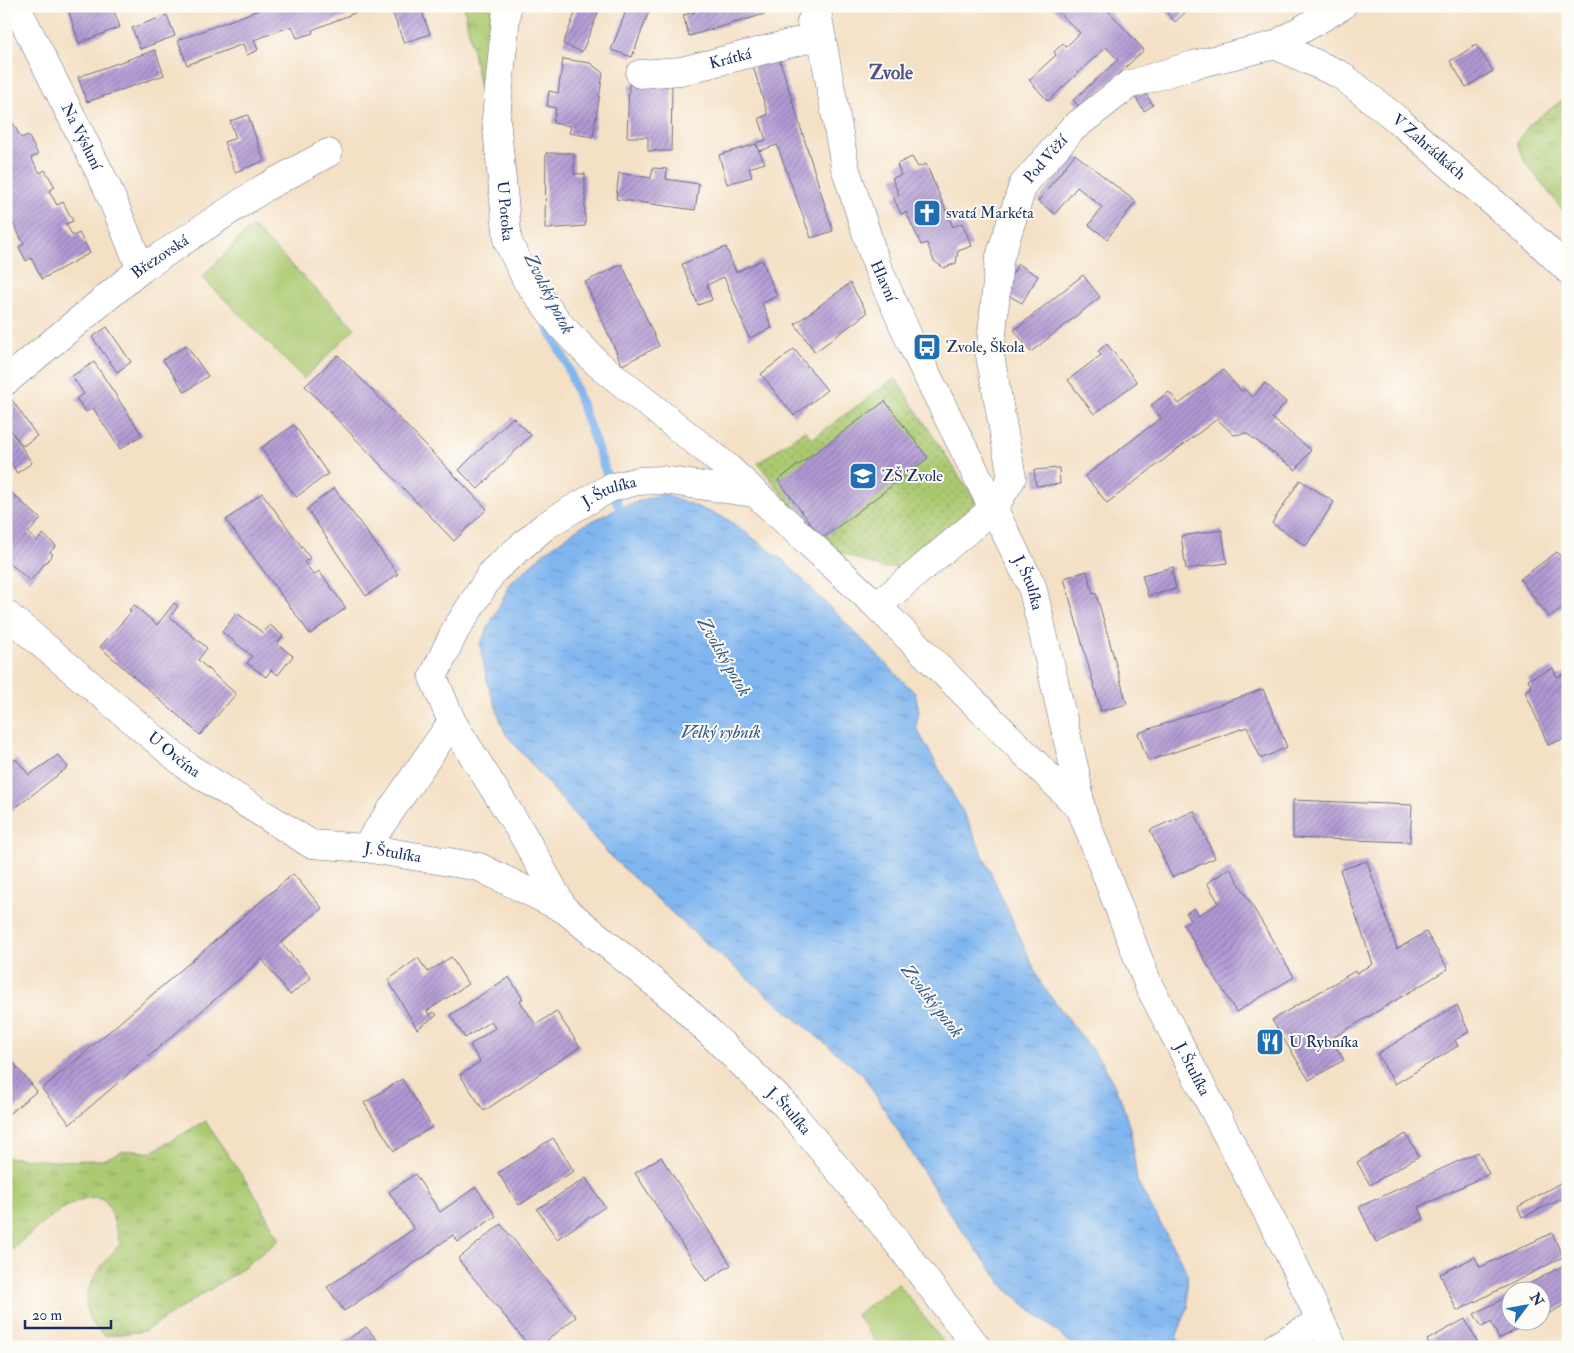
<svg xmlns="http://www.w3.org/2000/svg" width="1574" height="1353" font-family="'IM FELL Double Pica',serif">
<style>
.grass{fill:url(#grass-tufts);stroke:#637c67}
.park{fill:#abc970;stroke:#637c67}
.garden{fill:url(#garden-dots);stroke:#637c67}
.water{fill:url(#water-ripples);stroke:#4e72a6}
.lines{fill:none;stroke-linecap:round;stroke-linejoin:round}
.stream{stroke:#80b6ef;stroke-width:9}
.building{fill:url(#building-hatch)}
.minor-casing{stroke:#676d82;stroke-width:29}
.minor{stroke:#fff;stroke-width:28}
.labels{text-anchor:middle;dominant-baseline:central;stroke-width:4;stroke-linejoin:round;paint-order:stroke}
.street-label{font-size:16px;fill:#1b2f5e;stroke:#fdfcf7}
.poi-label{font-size:16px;fill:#1b2f5e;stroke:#fdfcf7;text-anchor:start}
.water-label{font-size:18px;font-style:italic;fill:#39588a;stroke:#fdfcf7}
.quarter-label{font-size:19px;font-weight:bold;fill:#505487;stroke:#fdfcf7}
</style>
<defs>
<pattern id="grass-tufts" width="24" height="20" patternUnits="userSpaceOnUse" patternTransform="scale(1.25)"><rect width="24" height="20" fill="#abc970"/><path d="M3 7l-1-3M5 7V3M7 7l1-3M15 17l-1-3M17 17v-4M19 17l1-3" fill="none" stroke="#8aa45f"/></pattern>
<pattern id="garden-dots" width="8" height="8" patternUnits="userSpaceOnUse" patternTransform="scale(1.25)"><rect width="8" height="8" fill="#abc970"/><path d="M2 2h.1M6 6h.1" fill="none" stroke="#8aa45f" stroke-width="1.8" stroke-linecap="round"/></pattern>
<pattern id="water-ripples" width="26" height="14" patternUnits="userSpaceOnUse" patternTransform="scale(1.25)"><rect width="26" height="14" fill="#80b6ef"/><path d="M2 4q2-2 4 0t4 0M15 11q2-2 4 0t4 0" fill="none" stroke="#6894c5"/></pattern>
<pattern id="building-hatch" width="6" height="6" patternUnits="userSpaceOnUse" patternTransform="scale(1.25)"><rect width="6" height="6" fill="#b199d3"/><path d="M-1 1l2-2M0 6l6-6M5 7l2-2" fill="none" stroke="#8f7dae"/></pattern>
</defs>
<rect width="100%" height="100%" fill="#fdfcf7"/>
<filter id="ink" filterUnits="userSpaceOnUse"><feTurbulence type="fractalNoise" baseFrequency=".02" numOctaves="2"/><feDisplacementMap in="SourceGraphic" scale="10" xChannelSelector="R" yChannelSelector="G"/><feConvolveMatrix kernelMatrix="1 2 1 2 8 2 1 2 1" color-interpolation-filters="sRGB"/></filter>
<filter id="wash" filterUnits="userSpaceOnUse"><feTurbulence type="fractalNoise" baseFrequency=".0096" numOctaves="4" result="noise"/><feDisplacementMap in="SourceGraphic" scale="20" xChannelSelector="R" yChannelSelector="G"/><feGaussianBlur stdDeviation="1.12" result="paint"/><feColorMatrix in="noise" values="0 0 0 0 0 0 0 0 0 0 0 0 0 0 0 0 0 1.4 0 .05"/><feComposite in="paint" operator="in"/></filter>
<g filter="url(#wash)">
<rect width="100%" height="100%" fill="#f4e0c5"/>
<!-- grass -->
<g class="grass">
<polygon points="464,6 492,6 484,108"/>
<polygon points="1568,96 1568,217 1525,162 1517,143 1529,125"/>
<path d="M205,1121l51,75 23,44 -43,33 -91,58 -40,5c-4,-4 -11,-9 -14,-14 -16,-28 11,-57 29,-78 -3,-10 -8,-36 -15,-43 -21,-20 -85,41 -99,55v-99l47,4 50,-1 18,-8 14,-2 15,3z"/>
</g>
<!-- park -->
<g class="park">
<polygon points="252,226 355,328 304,379 202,277"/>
<polygon points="898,1283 947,1347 880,1347 856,1315"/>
</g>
<!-- garden -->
<polygon class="garden" points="895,378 975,500 972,516 903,567 882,568 823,546 758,463 805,430 812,439"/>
<!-- water -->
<polygon class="water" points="663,493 727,519 784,561 915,693 919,711 916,727 966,818 1041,984 1103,1064 1120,1097 1131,1132 1137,1181 1187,1272 1188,1307 1175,1340 1155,1347 1075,1347 1005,1288 950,1214 863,1075 702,940 610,856 505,733 488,684 480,644 510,584 545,552 580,527 619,508"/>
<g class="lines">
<!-- stream -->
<g class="stream">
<polyline points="548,328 566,362 619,508 625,518"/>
<polyline points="1168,1331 1180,1347"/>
</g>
</g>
<g id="blocks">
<!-- building -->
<g class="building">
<polygon points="67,6 119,6 113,9 120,27 79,43"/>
<polygon points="269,6 366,6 367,8 312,30 313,33 297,38 292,26 254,40 258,50 247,55 243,44 187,65 178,40"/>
<polygon points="390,6 420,6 430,34 404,43"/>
<polygon points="578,6 601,6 582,52 563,44"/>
<polygon points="628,6 651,6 632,57 611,50"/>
<polygon points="693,6 763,6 765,14 689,36 683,15 695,12"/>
<polygon points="1056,6 1104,6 1144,50 1081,109 1073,100 1118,60 1106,47 1048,101 1029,80 1056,55 1054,52 1063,43 1066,47 1080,33 1054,8"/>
<polygon points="1161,6 1192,6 1175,22"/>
<polygon points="167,15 175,36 140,49 132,28"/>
<polygon points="1476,45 1493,71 1466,87 1450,61"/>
<polygon points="155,50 164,75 87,102 78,77"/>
<polygon points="779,58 833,231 811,238 777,145 759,151 765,163 749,168 752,177 727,184 719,155 756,144 759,151 756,143 766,140 759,118 768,115 753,66"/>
<polygon points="563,59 590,63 603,73 593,137 569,133 571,126 553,123 556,108 547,106 549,91 558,93"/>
<polygon points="629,84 672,85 671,151 648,151 648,137 627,137"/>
<polygon points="1143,89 1153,105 1144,111 1134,95"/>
<polygon points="248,115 264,161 235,172 224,142 236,138 230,121"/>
<polygon points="13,123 21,138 28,135 38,155 31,158 40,173 45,170 55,187 49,191 57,205 63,202 73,221 66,224 73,236 79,233 90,253 42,279 31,258 26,261 19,247 24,244 14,225 9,228 6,223 6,127"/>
<polygon points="546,153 574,153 574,174 585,174 585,226 545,229"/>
<polygon points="1075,154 1136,202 1107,239 1089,225 1102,207 1077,187 1055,214 1038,201"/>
<polygon points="912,157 918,167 926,164 953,227 962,223 972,246 958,251 956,263 944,268 934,261 927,243 921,245 906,212 901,214 893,197 899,195 892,178 901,175 897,164"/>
<polygon points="653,168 667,169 666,179 699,184 695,210 616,199 619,173 651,178"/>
<polygon points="726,247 736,272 762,260 777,296 762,303 772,328 749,338 724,277 707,285 712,300 698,305 682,264"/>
<polygon points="622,264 659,346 622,365 585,282"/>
<polygon points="1018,264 1038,276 1022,303 1002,292"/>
<polygon points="1083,275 1100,297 1031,352 1014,330"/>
<polygon points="850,283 867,313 815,352 795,324"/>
<polygon points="107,327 131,362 117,372 92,337"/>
<polygon points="1107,344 1137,382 1094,414 1068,380 1101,355 1098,351"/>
<polygon points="186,345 208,376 185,392 163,360"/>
<polygon points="794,349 827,390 794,416 761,374"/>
<polygon points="338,355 487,509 454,541 305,386"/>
<polygon points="94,362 142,435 120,449 93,408 86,412 76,398 84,394 72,376"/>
<polygon points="1223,370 1242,392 1244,389 1253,397 1265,383 1286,402 1272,418 1311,450 1296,470 1246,433 1234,435 1217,419 1107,503 1085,476 1161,418 1151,405 1169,392 1179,404"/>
<polygon points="10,397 37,436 23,446 9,428 32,463 17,473 6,456 6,400"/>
<polygon points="885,401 928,458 822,539 778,480"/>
<polygon points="513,417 531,435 478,489 459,470"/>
<polygon points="294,425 328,474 296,497 261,448"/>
<polygon points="1059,468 1060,484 1036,486 1034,470"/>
<polygon points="1300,480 1334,502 1306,546 1272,523"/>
<polygon points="6,488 41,519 28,533 37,541 43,534 56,546 50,552 53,554 30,581 6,560"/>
<polygon points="334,488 398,574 366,596 307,509"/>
<polygon points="262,493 310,558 304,562 314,575 319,571 346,608 310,634 226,520"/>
<polygon points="1222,530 1227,563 1186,569 1181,536"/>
<polygon points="1557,552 1568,566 1568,608 1564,606 1549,617 1520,579"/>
<polygon points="1174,567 1172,572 1176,589 1148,596 1142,575"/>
<polygon points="1087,571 1093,594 1096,593 1127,704 1101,711 1064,578"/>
<polygon points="174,603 178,606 170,617 207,648 198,660 236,694 200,735 100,647 131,612 129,610 134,605 157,625"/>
<polygon points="237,613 263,633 270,625 283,636 277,644 293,656 278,675 271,670 266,677 247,663 252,656 222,632"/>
<polygon points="1553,668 1557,677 1568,672 1568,737 1548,745 1525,691 1532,688 1528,679"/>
<polygon points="1263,689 1287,747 1261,759 1247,727 1148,761 1138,733"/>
<polygon points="58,755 68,767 6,815 6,779 9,777 6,773 6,767 16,759 29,775"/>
<polygon points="1293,800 1412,805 1410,842 1293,838"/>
<polygon points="1194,811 1215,858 1172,877 1150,830"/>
<polygon points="1367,861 1397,949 1426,932 1448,969 1331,1039 1344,1060 1309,1080 1272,1020 1355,971 1356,973 1373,964 1340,870"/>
<polygon points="1230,868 1294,977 1236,1012 1183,924 1191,920 1186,913 1194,908 1199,915 1219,903 1207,883"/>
<polygon points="293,874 322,908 281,943 311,978 290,995 262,959 70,1124 42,1089"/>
<polygon points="451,957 468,984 427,1011 429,1015 434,1012 437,1015 417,1029 388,980 418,958 428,972"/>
<polygon points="509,977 523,999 520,1001 536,1025 556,1011 580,1047 484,1111 460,1075 480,1062 470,1045 495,1028 491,1021 465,1038 450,1015"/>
<polygon points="1457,1005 1469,1032 1455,1040 1458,1046 1395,1084 1377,1054"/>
<polygon points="6,1054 37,1091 6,1116"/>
<polygon points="402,1079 432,1127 394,1151 364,1103"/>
<polygon points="1406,1134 1419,1156 1370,1185 1357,1162"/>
<polygon points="553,1138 574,1171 519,1205 498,1173"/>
<polygon points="1478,1152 1489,1174 1419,1207 1424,1219 1376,1242 1359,1207"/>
<polygon points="661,1157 731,1265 706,1281 635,1173"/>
<polygon points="415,1174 440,1212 476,1187 496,1216 458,1242 453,1235 430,1251 431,1252 344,1311 327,1287 414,1229 389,1192"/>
<polygon points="586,1178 605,1207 557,1239 537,1209"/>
<polygon points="1560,1183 1567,1197 1522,1217 1518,1207"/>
<polygon points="501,1224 576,1317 539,1347 530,1347 458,1259"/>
<polygon points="1552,1233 1563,1257 1457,1311 1440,1274 1475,1257 1480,1267"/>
<polygon points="1564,1265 1568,1273 1568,1303 1542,1317 1542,1290 1518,1290"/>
<polygon points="1512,1294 1512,1320 1534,1320 1499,1339 1491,1322 1482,1327 1474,1314"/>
<polygon points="1465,1319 1480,1347 1430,1347 1427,1340"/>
<polygon points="366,1327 383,1347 336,1347"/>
</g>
</g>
</g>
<g filter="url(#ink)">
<use href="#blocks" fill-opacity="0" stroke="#676d82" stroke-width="1"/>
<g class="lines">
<defs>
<g id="minor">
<path id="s1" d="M16,6l91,181 34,82"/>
<path id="s2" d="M507,6l-11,112 12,124 19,39 35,46 35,36 129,103 151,140 204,203"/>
<path id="s3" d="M816,6l29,161 32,99 35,79 120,241 44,190 5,33 67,175 140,268 45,95"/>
<path id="s4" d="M1275,45l66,30 58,46 140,121 29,28"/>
<path id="s5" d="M640,74l41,-3 139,-35 -9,-14"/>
<path id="s6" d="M6,381l135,-112 123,-81 64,-35"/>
<path id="s7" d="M877,606l116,-97 19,-31 -22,-123 9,-95 24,-75 49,-56 56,-44 65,-20 82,-20 67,-39"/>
<path id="s8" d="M6,614l182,153 123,77 54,4 114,19 85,42 114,93 108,104 101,123 90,118"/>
<polyline points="365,848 452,722"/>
<path id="s9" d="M564,909l-41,-74 -71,-113 -19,-45 22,-46 38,-60 52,-45 21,-13 44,-25 28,-7 25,-1 90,13"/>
<polyline points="1275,1347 1320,1321"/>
</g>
</defs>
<!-- minor casing -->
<use href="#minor" class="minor-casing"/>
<!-- minor -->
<use href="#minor" class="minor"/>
</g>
</g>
<!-- icons -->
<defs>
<symbol id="church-square" viewBox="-11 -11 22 22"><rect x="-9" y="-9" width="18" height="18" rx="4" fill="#1f6fb2" stroke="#fdfcf7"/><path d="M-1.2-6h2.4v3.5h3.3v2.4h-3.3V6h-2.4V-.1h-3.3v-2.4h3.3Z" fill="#fff"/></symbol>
<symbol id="bus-square" viewBox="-11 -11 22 22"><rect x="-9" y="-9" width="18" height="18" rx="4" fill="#1f6fb2" stroke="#fdfcf7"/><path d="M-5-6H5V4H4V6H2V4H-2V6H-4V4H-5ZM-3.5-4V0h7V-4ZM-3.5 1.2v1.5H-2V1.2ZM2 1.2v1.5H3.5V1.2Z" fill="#fff"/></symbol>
<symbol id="school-square" viewBox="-11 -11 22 22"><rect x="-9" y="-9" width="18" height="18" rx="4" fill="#1f6fb2" stroke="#fdfcf7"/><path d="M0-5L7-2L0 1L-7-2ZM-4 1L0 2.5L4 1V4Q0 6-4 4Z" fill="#fff"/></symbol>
<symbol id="restaurant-square" viewBox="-11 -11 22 22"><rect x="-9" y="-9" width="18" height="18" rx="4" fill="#1f6fb2" stroke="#fdfcf7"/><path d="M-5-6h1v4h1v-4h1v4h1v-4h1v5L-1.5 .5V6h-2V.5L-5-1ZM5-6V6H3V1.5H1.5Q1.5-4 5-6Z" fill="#fff"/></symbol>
</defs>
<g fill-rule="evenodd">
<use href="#church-square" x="911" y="197" width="32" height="32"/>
<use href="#bus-square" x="911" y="331" width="32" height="32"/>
<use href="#school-square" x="847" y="460" width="32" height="32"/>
<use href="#restaurant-square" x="1254" y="1026" width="32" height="32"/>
</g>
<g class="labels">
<!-- street labels -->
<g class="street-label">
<text stroke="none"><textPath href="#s5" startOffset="92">Krátká</textPath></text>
<text stroke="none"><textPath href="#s1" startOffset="146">Na Výsluní</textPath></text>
<text stroke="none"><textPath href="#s4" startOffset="186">V Zahrádkách</textPath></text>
<text stroke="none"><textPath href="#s7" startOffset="521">Pod Věží</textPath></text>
<text stroke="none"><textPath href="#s2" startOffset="206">U Potoka</textPath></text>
<text stroke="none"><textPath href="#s6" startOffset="198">Březovská</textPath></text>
<text stroke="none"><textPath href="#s3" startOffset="284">Hlavní</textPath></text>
<text stroke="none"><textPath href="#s9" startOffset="531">J. Štulíka</textPath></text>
<text stroke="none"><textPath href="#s3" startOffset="619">J. Štulíka</textPath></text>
<text stroke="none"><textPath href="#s8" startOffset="219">U Ovčína</textPath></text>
<text stroke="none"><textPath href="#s8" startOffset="465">J. Štulíka</textPath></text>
<text stroke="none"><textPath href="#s3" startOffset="1135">J. Štulíka</textPath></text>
<text stroke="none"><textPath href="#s8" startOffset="950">J. Štulíka</textPath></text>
</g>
<!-- poi labels -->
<g class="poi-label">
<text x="946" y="213">svatá Markéta</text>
<text x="946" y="347">Zvole, Škola</text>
<text x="882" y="476">ZŠ Zvole</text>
<text x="1289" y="1042">U Rybníka</text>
</g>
<!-- water labels -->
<g class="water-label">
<text transform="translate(549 294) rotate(63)">Zvolský potok</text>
<text transform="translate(724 657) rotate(60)">Zvolský potok</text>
<text x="721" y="732">Velký rybník</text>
<text transform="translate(932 1001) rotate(52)">Zvolský potok</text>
</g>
<!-- quarter labels -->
<g class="quarter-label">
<text x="891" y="73">Zvole</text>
</g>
</g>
<!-- margin -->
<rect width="1574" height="1353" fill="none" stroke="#fdfcf7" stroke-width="25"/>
<!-- north arrow -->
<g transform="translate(1526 1306) rotate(58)"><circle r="24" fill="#fdfcf7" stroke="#a3aaba"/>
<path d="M0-4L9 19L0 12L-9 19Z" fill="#1f6fb2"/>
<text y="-8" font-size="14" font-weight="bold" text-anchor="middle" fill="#1b2f5e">N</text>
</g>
<!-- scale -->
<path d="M25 1320v8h86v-8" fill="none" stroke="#1b2f5e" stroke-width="2.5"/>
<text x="32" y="1320" font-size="15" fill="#1b2f5e" stroke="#fdfcf7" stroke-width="4" paint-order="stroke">20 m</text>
</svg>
